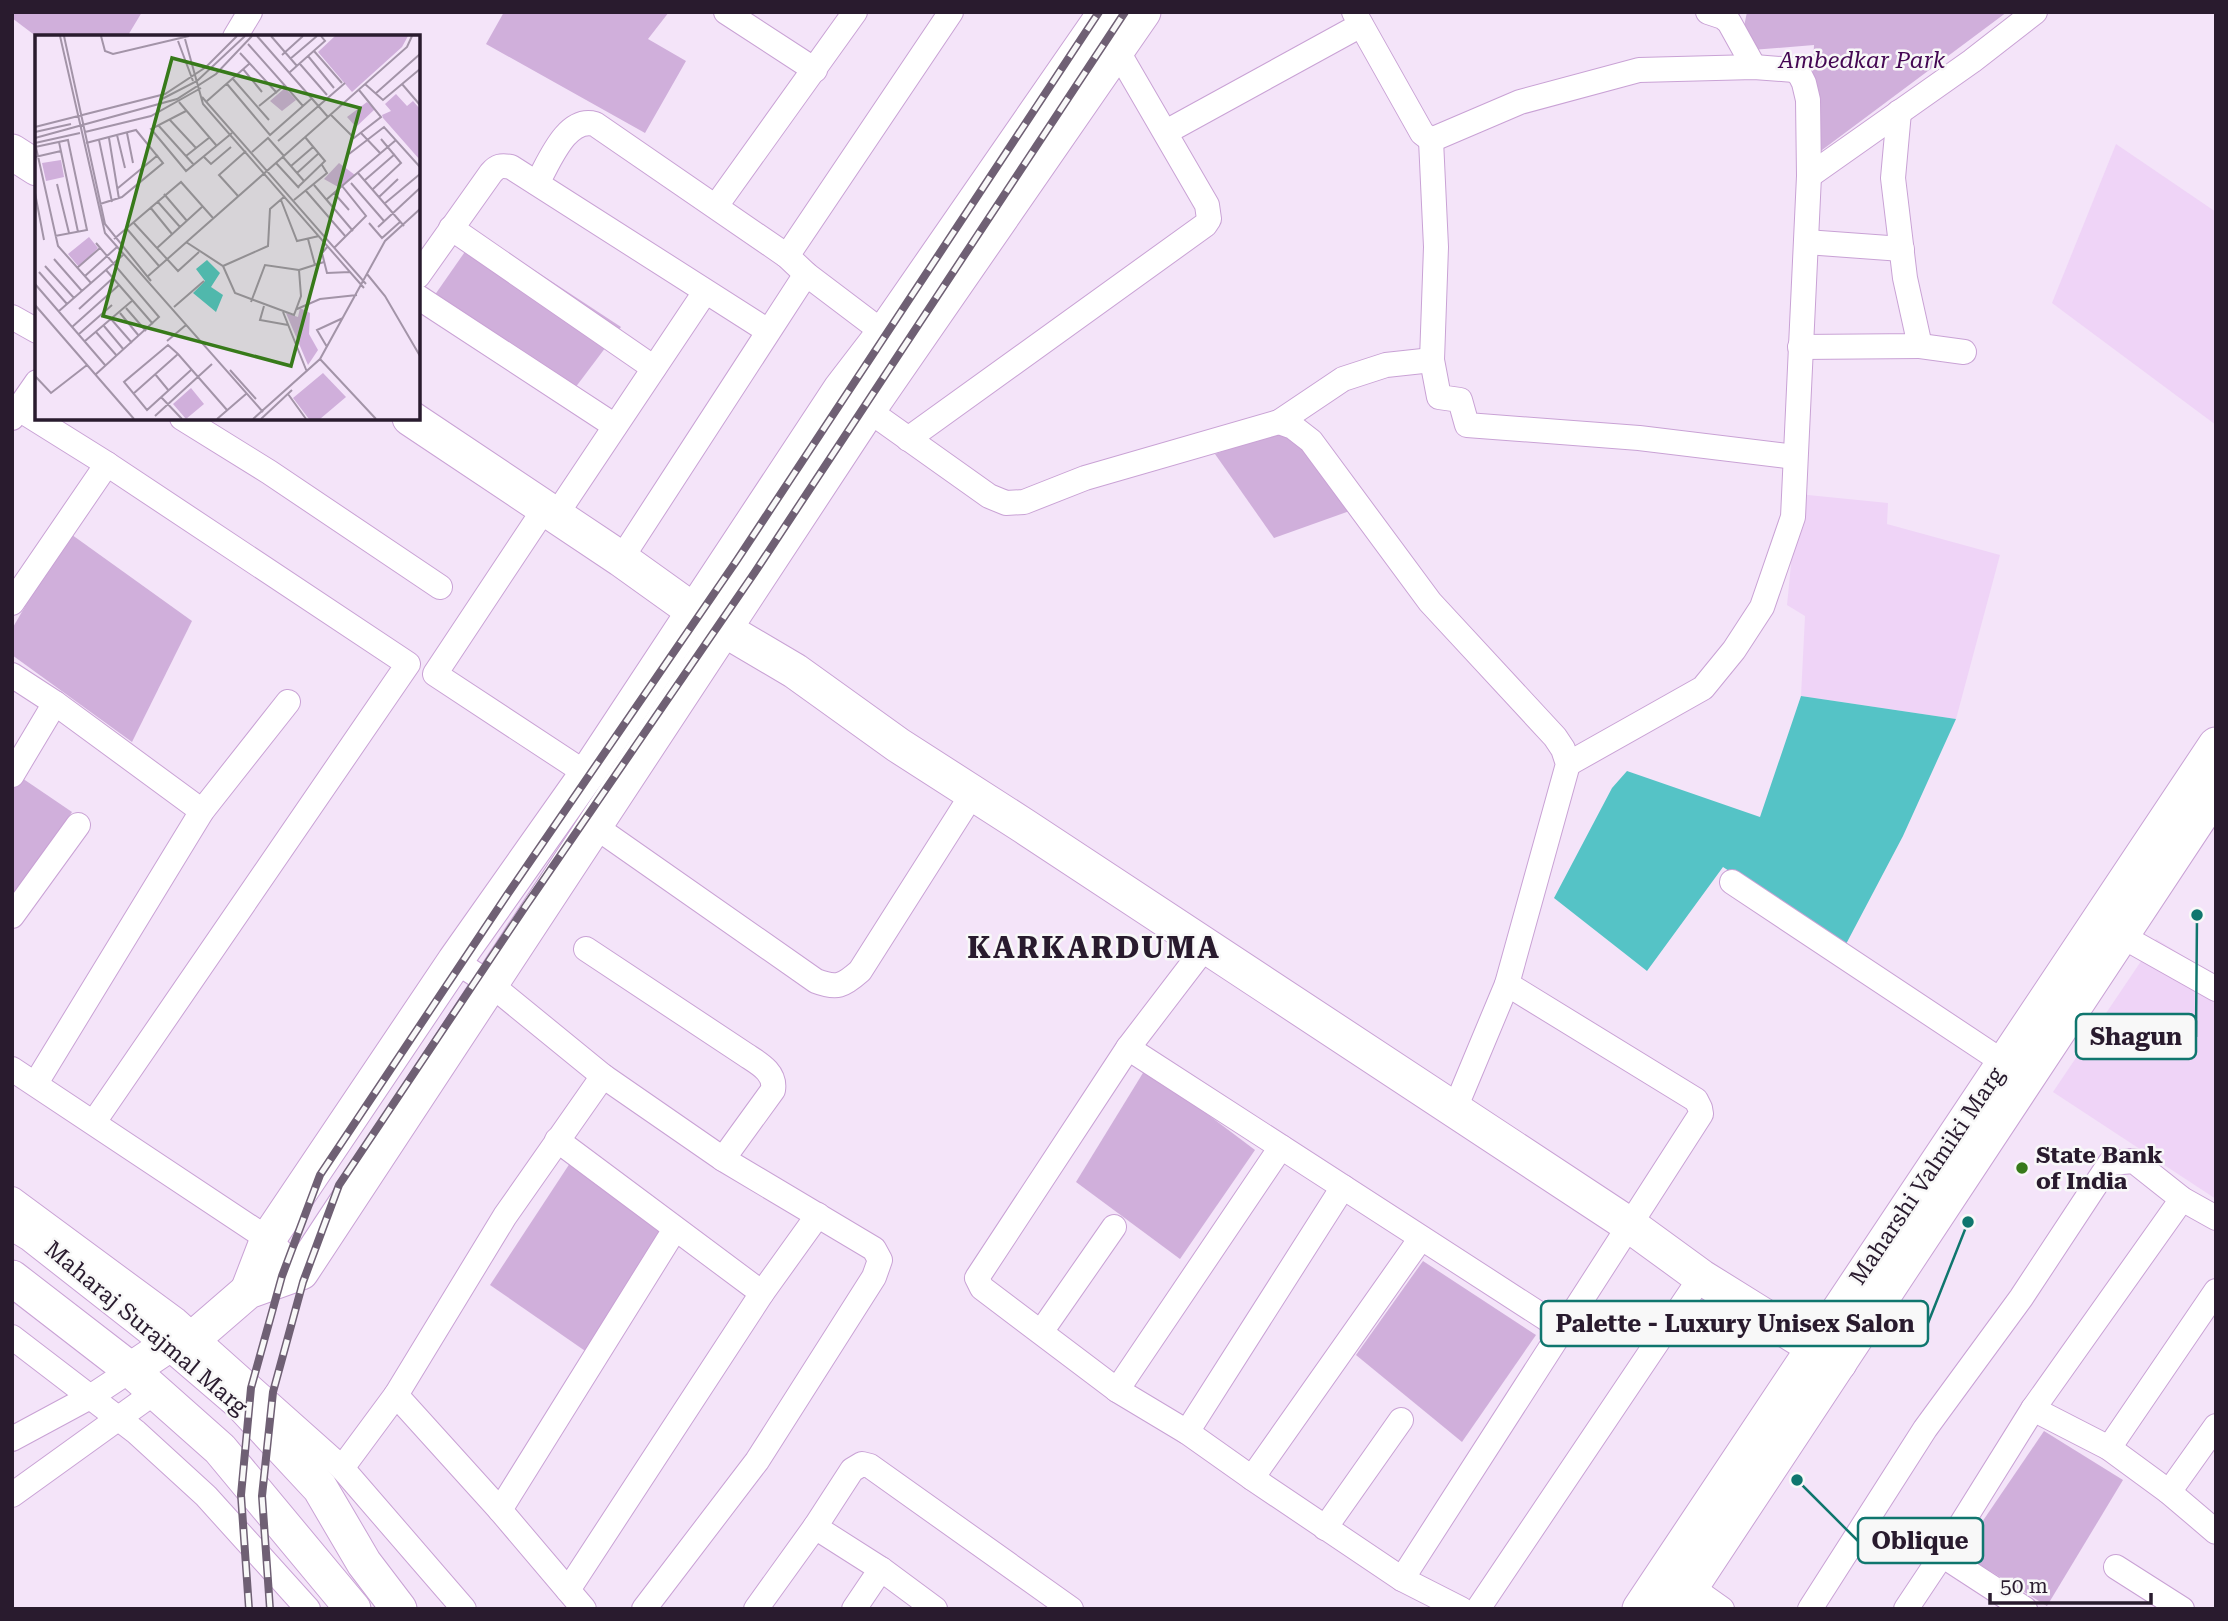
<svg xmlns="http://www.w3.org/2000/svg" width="2228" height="1621" font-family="'Roboto Serif',serif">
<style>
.built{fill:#efd4f7}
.green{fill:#d0afdb}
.water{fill:#55c3c6}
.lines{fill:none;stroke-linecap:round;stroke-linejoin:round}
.street-casing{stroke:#c9a2d5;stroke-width:26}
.secondary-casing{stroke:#c9a2d5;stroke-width:37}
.street{stroke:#fff;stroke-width:24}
.secondary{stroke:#fff;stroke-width:35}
.rail-casing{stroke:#6f6074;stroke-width:8}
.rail{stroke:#f8f8f8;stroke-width:5;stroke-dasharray:16;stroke-linecap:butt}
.poi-dot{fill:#377a1a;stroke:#f8f8f8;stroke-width:2.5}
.labels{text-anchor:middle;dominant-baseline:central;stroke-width:5;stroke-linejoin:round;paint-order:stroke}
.park-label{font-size:23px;font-style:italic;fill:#440753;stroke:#f8f8f8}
.poi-label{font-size:23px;font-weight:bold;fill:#291b2e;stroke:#f8f8f8;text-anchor:start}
.street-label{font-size:23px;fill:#291b2e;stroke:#f8f8f8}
.district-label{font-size:30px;font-weight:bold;letter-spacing:2px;fill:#291b2e;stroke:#f8f8f8}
.inset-road{fill:none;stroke:#a394a8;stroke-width:2}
.view{fill:#377a1a;fill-opacity:0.15;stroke:#377a1a;stroke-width:3.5}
.inset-edge{fill:none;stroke:#291b2e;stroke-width:3.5}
.leader{fill:none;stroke:#0f766e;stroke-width:2.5}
.callout-dot{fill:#0f766e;stroke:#f8f8f8;stroke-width:2.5}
.callout{fill:#f8f8f8;stroke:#0f766e;stroke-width:2.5}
.callout-label{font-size:24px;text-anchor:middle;font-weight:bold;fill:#291b2e}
</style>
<rect width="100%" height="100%" fill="#f4e4f9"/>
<!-- built -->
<g class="built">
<polygon points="2116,144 2216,212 2216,425 2052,303"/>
<polygon points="1798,494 1888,503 1887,524 2000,555 1956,719 1801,696 1805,616 1787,605"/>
<polygon points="2156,939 2216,976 2216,1199 2053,1092"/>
</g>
<!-- green -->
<g class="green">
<polygon points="12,12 142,12 127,37 37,37 12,18"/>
<polygon points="504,12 669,12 648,39 686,61 645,133 486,44"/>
<polygon points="1747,12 2007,12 1818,153 1809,148 1814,45 1739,51"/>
<polygon points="478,233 621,327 575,388 432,299"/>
<polygon points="1305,422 1358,508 1274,538 1215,454"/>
<polygon points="68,532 192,621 132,742 12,655 12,629"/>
<polygon points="19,776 72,812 12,910 12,786"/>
<polygon points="1146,1068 1255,1150 1180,1259 1076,1182"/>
<polygon points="574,1157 673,1228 591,1355 490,1285"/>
<polygon points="1423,1261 1536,1335 1462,1442 1356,1355"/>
<polygon points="2044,1431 2123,1480 2047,1606 1961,1553"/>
</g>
<!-- water -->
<polygon class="water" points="1801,696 1956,719 1903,836 1845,946 1723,867 1647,971 1554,898 1612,788 1627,771 1760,817"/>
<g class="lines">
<defs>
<g id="street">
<polyline points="726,12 815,70"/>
<polyline points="1354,12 1422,133 1431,140 1520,102 1639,70 1754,67 1794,70 1800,75 1804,83 1808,100 1809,176 1793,517 1762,607 1734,650 1703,688 1568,764"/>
<polyline points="1708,12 1723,17 1729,22 1754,67"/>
<polyline points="235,37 250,12"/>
<polyline points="1166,132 1361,25"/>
<polyline points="1431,140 1436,247 1432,360 1439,397 1460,400 1467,425 1639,438 1795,457"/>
<polyline points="1809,176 1972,61 2035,12"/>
<path d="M537,183c12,-20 29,-67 58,-59l192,132 19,18 78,59"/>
<polyline points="716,206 855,12"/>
<polyline points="451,228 654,368"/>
<polyline points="1806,242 1902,249"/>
<polyline points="787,256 951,12"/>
<path d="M418,276l73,-103c6,-7 10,-8 20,-6l257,164"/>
<polyline points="418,297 615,426"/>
<polyline points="12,317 37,331"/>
<polyline points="1920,346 1964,352"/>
<polyline points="1800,347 1920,346 1905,278 1893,178 1899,112"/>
<polyline points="19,409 107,464 408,664 94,1122"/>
<polyline points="868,410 989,496 1006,503 1024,502 1085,478 1279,422 1293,427 1311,441 1430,602 1555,737 1563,749 1568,764 1507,984 1454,1111"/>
<polyline points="12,418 37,382"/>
<polyline points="182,418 269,472 440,587"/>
<polyline points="1279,422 1343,379 1386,365 1432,360"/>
<polyline points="908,439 1205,225 1209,219 1207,205 1117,50"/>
<polyline points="545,508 435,674 587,774"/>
<polyline points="556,515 705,292"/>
<polyline points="621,559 806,274"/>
<polyline points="12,603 107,464"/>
<polyline points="12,675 55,703 202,811"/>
<polyline points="12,775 55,703"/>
<path d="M593,825l223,156c21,8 27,5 44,-10l113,-178"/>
<polyline points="1732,882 2003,1062"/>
<polyline points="12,916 78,825"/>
<polyline points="2120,935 2216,989"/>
<polyline points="1206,946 1128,1048 977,1278 982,1288 1117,1390 1187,1432 1252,1478 1402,1579 1461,1609"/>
<path d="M586,949l160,106c12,8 30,17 27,35l-50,69"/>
<polyline points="455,961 489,983 603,1076 723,1159 874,1249 880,1260 874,1277 757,1461 644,1609"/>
<polyline points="1128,1048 1564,1330"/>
<polyline points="12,1069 268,1239 301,1272"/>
<polyline points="36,1083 202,811 288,702"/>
<polyline points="557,1140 762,1293"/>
<polyline points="12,1199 176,1320 342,1468 464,1609"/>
<polyline points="1041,1332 1114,1227"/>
<polyline points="12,1337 136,1432 206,1496 308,1609"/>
<polyline points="1117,1390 1281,1147"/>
<polyline points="396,1395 500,1510 584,1609"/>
<polyline points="2033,1409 2109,1448 2169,1492 2216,1532"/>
<polyline points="1187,1432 1343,1187"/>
<polyline points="12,1439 90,1397 131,1370"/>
<polyline points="2109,1448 2216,1291"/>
<polyline points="342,1468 396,1395 505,1216 603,1076"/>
<polyline points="1252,1478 1421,1238"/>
<polyline points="2169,1492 2216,1426"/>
<polyline points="12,1495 155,1392"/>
<polyline points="500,1510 675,1229"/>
<polyline points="815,1527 881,1569 935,1609"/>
<polyline points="1325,1528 1401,1420"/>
<polyline points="1942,1555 2025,1609"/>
<polyline points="2116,1567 2182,1609"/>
<polyline points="1402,1579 1701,1114 1700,1108 1696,1100 1507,984"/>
<polyline points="1691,1587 1722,1609"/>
<polyline points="568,1590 762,1293 818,1215"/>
<polyline points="756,1609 815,1527 852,1470 862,1464 870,1466 1071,1609"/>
<polyline points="854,1609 881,1569"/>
<polyline points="1478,1609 1701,1277"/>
<polyline points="1810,1609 1925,1429 2021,1298 2110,1163 2134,1161 2182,1199 2216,1218"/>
<polyline points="1906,1609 1942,1555 2033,1409 2182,1199"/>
</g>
<g id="secondary">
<polyline points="12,152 37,168"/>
<polyline points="410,418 621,559 695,612 795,671 898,745 1024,826 1631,1226 1701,1277 1839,1363"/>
<polyline points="12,1222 32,1234 171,1343 241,1403 320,1488 364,1563 399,1609"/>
<polyline points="12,1278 131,1370 220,1449 353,1609"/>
<polyline points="248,1291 268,1239 455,961 587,774 841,389 884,333 1106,12"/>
<polyline points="131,1370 171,1343 196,1336 248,1291 301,1272 868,410 1143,12"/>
<polyline points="1640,1609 2216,745"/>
<polyline points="1676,1609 2216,792"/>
</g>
</defs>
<!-- street casing -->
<use href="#street" class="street-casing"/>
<!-- secondary casing -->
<use href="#secondary" class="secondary-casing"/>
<!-- street -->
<use href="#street" class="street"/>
<!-- secondary -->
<use href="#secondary" class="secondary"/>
<defs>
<g id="rail">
<polyline points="249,1609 241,1495 251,1388 282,1276 320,1175 507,895 737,560 1099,12"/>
<polyline points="270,1609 262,1496 273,1392 303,1282 339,1185 525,907 755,572 1125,12"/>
</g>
</defs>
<!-- rail casing -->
<use href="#rail" class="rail-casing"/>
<!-- rail -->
<use href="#rail" class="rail"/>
</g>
<!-- markers -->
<circle class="poi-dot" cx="2022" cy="1168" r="7"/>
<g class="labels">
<!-- park labels -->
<g class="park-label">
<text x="1862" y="60">Ambedkar Park</text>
</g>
<!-- poi labels -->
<g class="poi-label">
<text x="2036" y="1155">State Bank<tspan x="2036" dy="26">of India</tspan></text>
</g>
<!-- street labels -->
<g class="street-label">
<text transform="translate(1927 1176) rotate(-56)">Maharshi Valmiki Marg</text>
<text transform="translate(146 1328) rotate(40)">Maharaj Surajmal Marg</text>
</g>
<!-- district labels -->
<g class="district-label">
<text x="1094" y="947">KARKARDUMA</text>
</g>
</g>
<!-- overview -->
<g transform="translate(35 35)">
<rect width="385" height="385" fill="#f4e4f9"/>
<path d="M300,1h73l-6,11 -50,45 -34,-40zM250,53l11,12 -14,11 -12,-10zM361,59l11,12 6,-5 7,8v51l-37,-42 -1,-3 9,-4 -6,-7zM332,67l8,7 -19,18 -9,-10zM26,125l3,17 -18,4 -4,-18zM304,128l16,12 -15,13 -16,-9zM54,202l9,11 -19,19 -11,-13zM265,273l10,5 -1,21 9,16 -10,15 -22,-52 12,4zM288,338l23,24 -26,22h-11l-16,-21zM156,353l13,16 -18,15 -13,-15z" fill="#d0afdb"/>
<path d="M172,225l13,13 -9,14 12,8 -7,17 -23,-19 12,-12 -9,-12z" fill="#55c3c6"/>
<path class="inset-road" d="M25,1l45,197 158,179M29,1l41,188 46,57M66,1l4,15 8,3 76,-18M222,1l71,81M236,1l26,30M150,4l18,65 161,184M143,6l15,40M213,9l55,62M279,16l28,32M205,18l37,40M247,20l21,-19M273,21l26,32M255,24l27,-23M265,29l27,31M208,34l19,23M255,37l35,-31 -4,-5M198,44l36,41M192,49l43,51 42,-37M330,49l18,16 37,-31M367,49l18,21M340,59l45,-40M167,62l164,187M125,65l37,-19 48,-45M172,66l42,-37M144,67l37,43M224,71l26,-21M151,76l-35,18 35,42 46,-38M296,80l23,23 27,-21 -22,-27M134,84l27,29M123,90l36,40M0,92l130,-33 41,-27 31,-31M0,97l36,-8M50,97l66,-16 50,-28M92,98l6,30M326,98l20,21M82,100l8,33M0,103l142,-39 39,-25 36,-38M74,103l10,61M64,105l13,62M243,106l67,-58M24,107l19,90M0,108l23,103 33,37M0,108l45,-10M51,108l50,-13 27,33 -41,34 -22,7M0,112l33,-7 1,5 18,85 -32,6M217,117l16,-14 16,18M314,119l35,-27 36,40M151,121l24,-19M168,121l8,8 20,-17M0,122l26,-6M248,122l21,24M241,128l23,25M256,131l22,-19M262,138l22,-20M323,138l46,53M330,145l30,-26M316,148l33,38M22,149l12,49M279,150l39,46M307,151l54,-46M263,152l27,-26 -20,-24M83,153l40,-33M338,154l28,-26 -20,-24M271,156l40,46M0,158l9,47M299,158l15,17M129,159l23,27M203,161l-19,-21 27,-24M344,162l19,-18M246,165l16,41 22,-5M259,165l33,-27 -5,-8M291,165l16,-14 24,30 -32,32M122,166l23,26M349,169l36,-30M115,172l22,27M98,187l45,49 21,-19M334,188l13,15 18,-16M343,192l42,-39M92,194l32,37M79,204l67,-57 32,36M273,204l7,26M151,207l37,24 45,-20 2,-37 15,-13M293,211l-6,7 5,20 23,-1M122,213l46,-42M19,224l28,32M10,231l29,32M188,231l12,27 59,22 7,-19 -2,-26 25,-8M42,233l23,-20M71,235l47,54M4,237l28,32M332,239l18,22 35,60M50,241l32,-29M112,242l260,-230 5,-11M0,249l70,81M216,267l14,-37 34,5M0,270l99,114M229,271l-4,14 28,5M139,272l30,-26M91,273l20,23M44,274l34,-31M262,274l23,-10 37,-4M24,276l64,-56M248,277l24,60M85,278l19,23M76,284l21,24M69,291l20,24M37,292l47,-42M61,297l21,24M44,299l33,-29M50,306l48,-41M132,306l19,-16M292,312l-10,-17 26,-12M285,324l56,60M156,335l-44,40 -23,-28 44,-37 10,9 49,56M195,335l26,29M120,339l14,17M60,340l64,-58 -63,-74M0,341l16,17 36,-28M98,359l45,-40M253,359l18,25M126,362l21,22M120,381l57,-52M182,384l29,-25M218,384l67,-60 65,-118 35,-32M226,384l31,-29"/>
<path class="view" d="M137,23l188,50 -69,258 -188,-50z"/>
<rect width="385" height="385" class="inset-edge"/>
</g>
<!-- callouts -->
<path class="leader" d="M2197 915L2196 1037M1968 1222L1928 1323M1797 1480L1858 1541"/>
<g class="callout-dot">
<circle cx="2197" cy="915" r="7"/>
<circle cx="1968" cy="1222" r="7"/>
<circle cx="1797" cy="1480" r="7"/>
</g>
<g class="callout">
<rect x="2076" y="1014" width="120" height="45" rx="7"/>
<rect x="1541" y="1301" width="387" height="45" rx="7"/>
<rect x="1858" y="1518" width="125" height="45" rx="7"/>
</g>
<g class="callout-label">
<text x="2136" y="1045">Shagun</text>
<text x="1735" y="1332">Palette - Luxury Unisex Salon</text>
<text x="1920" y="1549">Oblique</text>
</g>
<!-- border -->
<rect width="2228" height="1621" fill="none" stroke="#291b2e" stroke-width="28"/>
<!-- scale -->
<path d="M1990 1593v10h161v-10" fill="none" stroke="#291b2e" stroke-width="3.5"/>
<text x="2000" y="1593" font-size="21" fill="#291b2e" stroke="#f8f8f8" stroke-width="5" paint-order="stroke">50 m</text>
</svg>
